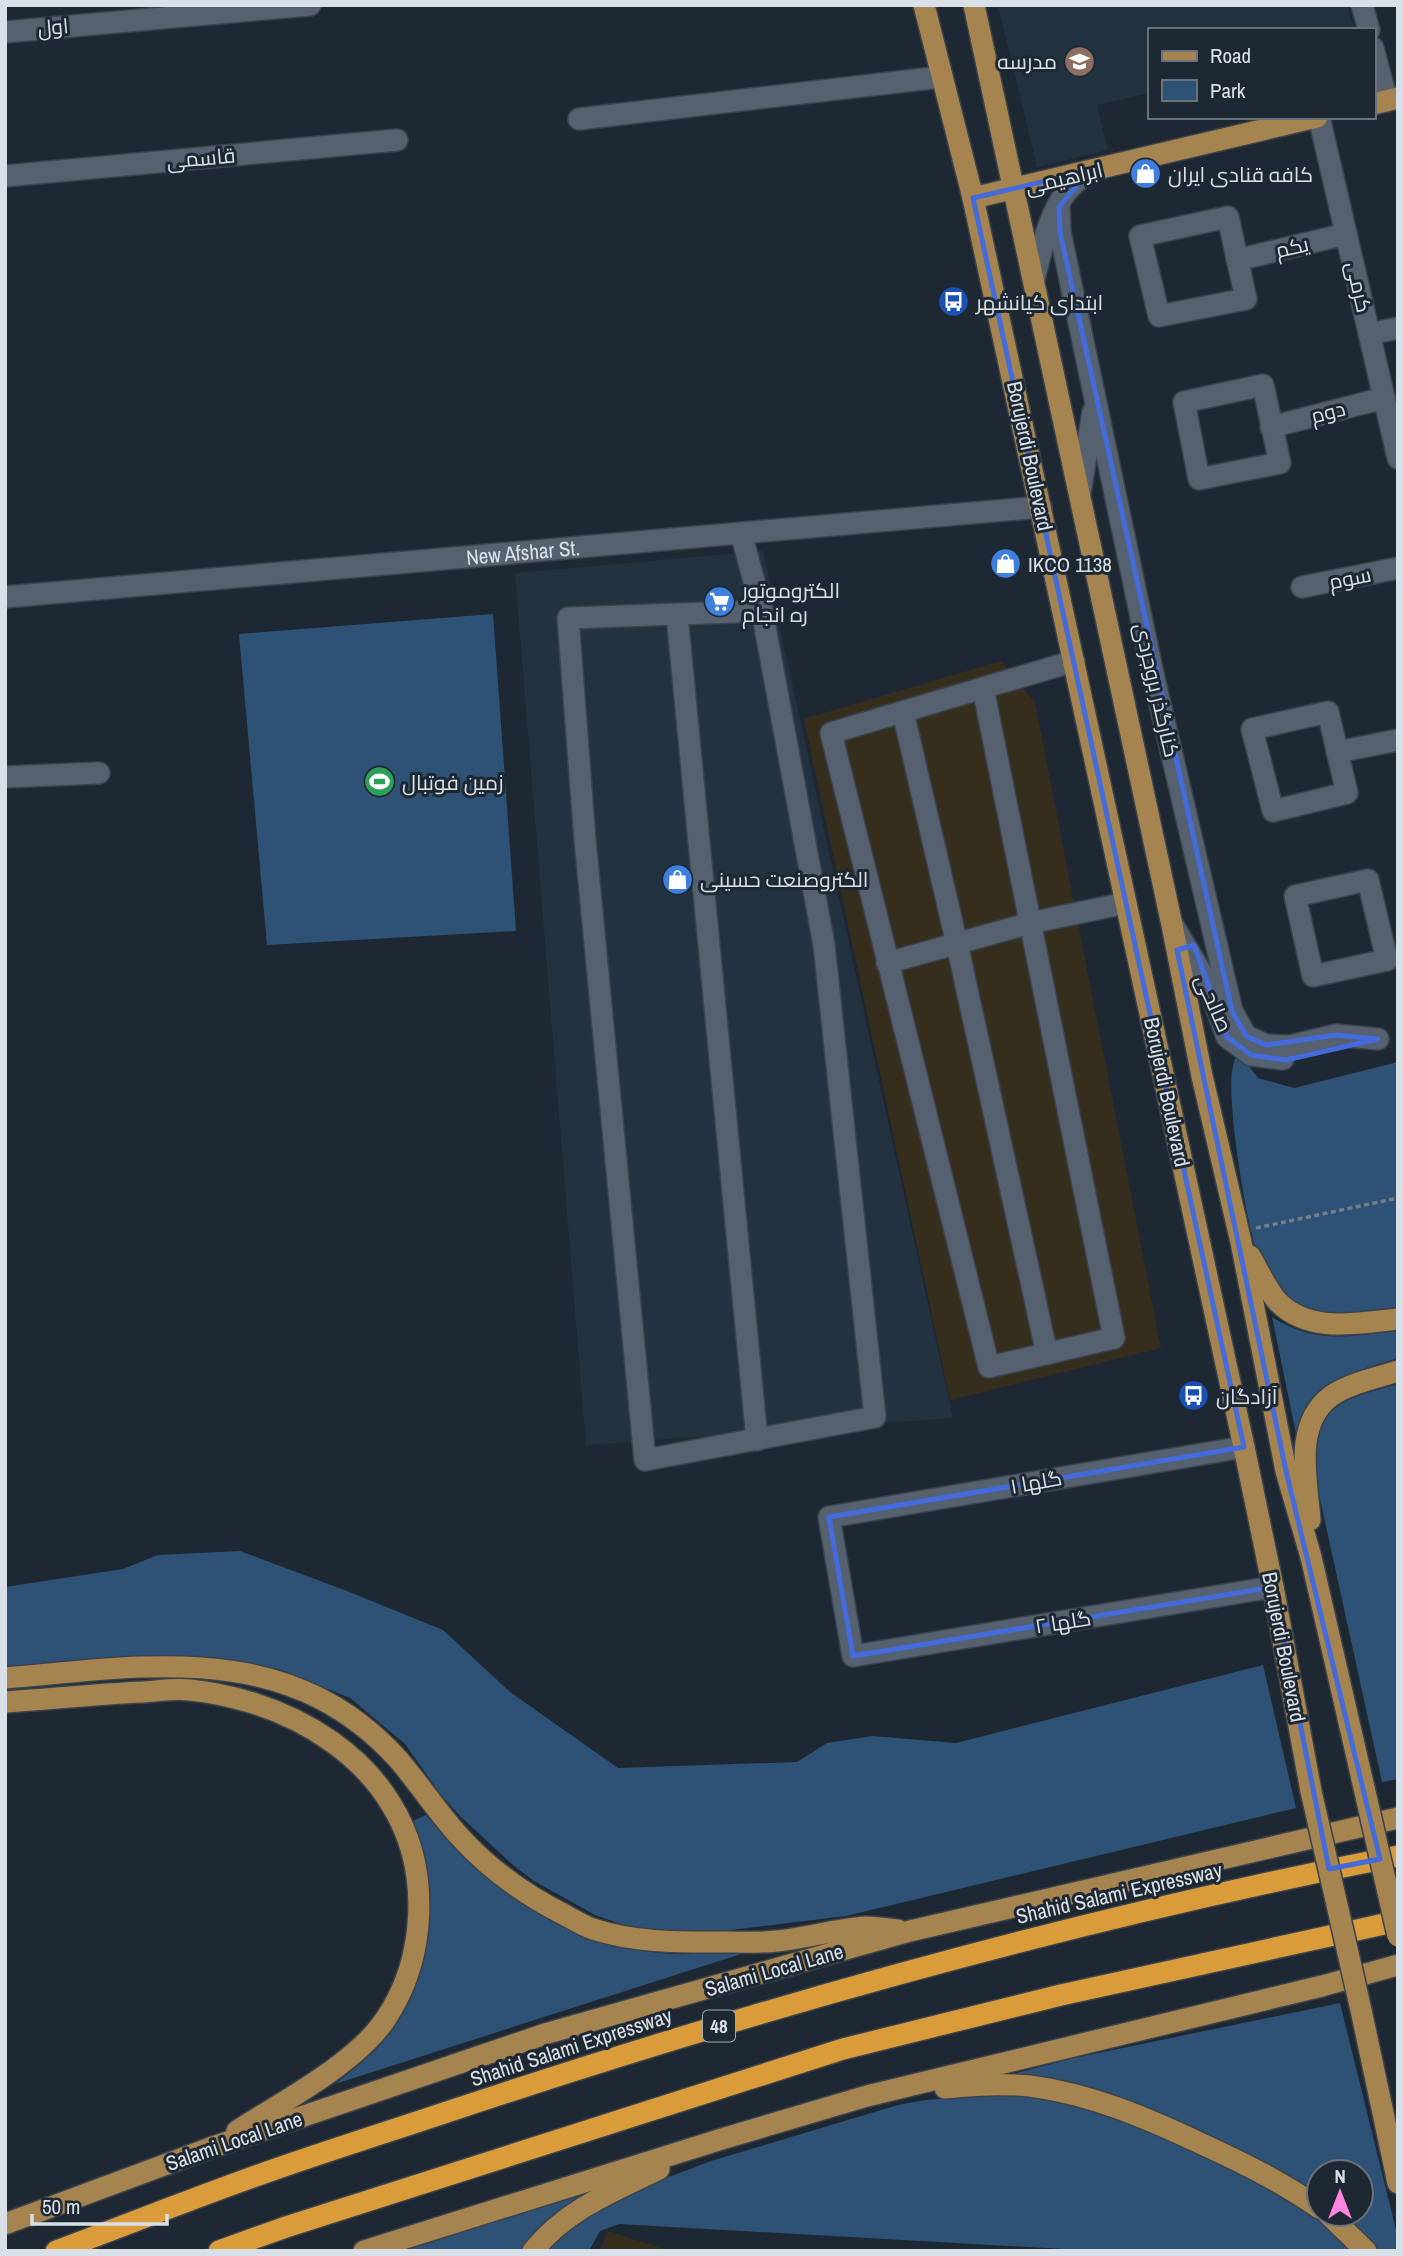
<svg xmlns="http://www.w3.org/2000/svg" width="1403" height="2256" font-family="'Archivo Narrow',Cairo,sans-serif">
<style>
.built{fill:#233240}
.industrial{fill:#352e1d}
.green{fill:#2e5275}
.lines{fill:none;stroke-linecap:round;stroke-linejoin:round}
.minor-casing{stroke:#3a434c;stroke-width:24}
.major-casing{stroke:#3a434c;stroke-width:24}
.highway-casing{stroke:#3a434c;stroke-width:24}
.path{stroke:#767f88;stroke-width:3.5;stroke-dasharray:5 3.5;stroke-linecap:butt}
.minor{stroke:#55616e;stroke-width:21}
.major{stroke:#a5844f;stroke-width:21}
.highway{stroke:#da9b3a;stroke-width:21}
.major-bridge-casing{stroke:#3a434c;stroke-width:24;stroke-linecap:butt}
.major-bridge{stroke:#a5844f;stroke-width:21}
.marked{fill:none;stroke:#436bdb;stroke-width:5;stroke-linejoin:round}
.labels{text-anchor:middle;dominant-baseline:central;stroke-width:6;stroke-linejoin:round;paint-order:stroke}
.shield{fill:#1e2833;stroke:#a1a9b2;stroke-width:2}
.shield-label{font-size:19px;font-weight:bold;fill:#d9e0e8}
.street-label{font-size:21px;fill:#d9e0e8;stroke:#1e2833}
.poi-label{font-size:21px;fill:#d9e0e8;stroke:#1e2833;text-anchor:start}
</style>
<rect width="100%" height="100%" fill="#1e2833"/>
<!-- built -->
<g class="built">
<polygon points="998,5 1348,5 1354,30 1149,30 1149,93 1097,105 1108,150 1037,167"/>
<polygon points="763,551 953,1418 586,1445 515,573"/>
</g>
<!-- industrial -->
<g class="industrial">
<polygon points="1001,661 1035,703 1161,1348 950,1400 804,719"/>
<polygon points="608,2231 670,2251 600,2251"/>
</g>
<!-- green -->
<g class="green">
<polygon points="493,614 516,931 267,945 239,634"/>
<path d="M1237,1051l21,27 36,10 104,-26v247c-35,4 -73,15 -105,-5 -9,-6 -22,-22 -28,-32 -17,-27 -38,-168 -33,-200 1,-7 3,-14 5,-21z"/>
<path d="M1272,1317c45,28 77,19 126,14v27c-32,10 -84,22 -96,58 -3,8 -3,19 -4,27z"/>
<path d="M1398,1384v395l-16,3 -69,-315c2,-11 1,-23 4,-33 9,-35 52,-41 81,-50z"/>
<polygon points="240,1551 347,1591 443,1630 510,1692 618,1768 797,1762 827,1743 872,1736 956,1743 1263,1665 1296,1808 846,1916 698,1934 660,1931 624,1925 595,1915 534,1881 514,1866 461,1817 441,1795 405,1744 350,1698 281,1670 219,1658 168,1655 5,1669 5,1587 123,1569 158,1555"/>
<path d="M426,1815c66,78 141,133 246,139 30,1 61,-4 91,-7l-428,137c16,-13 32,-25 45,-39 9,-11 16,-25 23,-37 35,-65 28,-118 10,-187z"/>
<path d="M1340,2003l58,235v13h-23l-35,-37h21v-42h-42v25c-76,-39 -161,-93 -243,-113 -23,-6 -47,-6 -70,-8l68,-18z"/>
<polygon points="1013,2094 1043,2096 1106,2111 1282,2192 1323,2221 1352,2251 1100,2251 619,2224 600,2231 589,2251 543,2251 586,2215 661,2180 711,2161 898,2105 925,2100"/>
<polygon points="689,2151 537,2232 522,2251 377,2251"/>
</g>
<g class="lines">
<defs>
<g id="minor">
<polyline points="1362,5 1369,30"/>
<polyline points="5,32 310,5"/>
<polyline points="1373,48 1387,101"/>
<polyline points="1319,117 1398,458"/>
<polyline points="579,119 941,77"/>
<polyline points="5,176 397,140"/>
<polyline points="1059,207 1060,232 1153,674 1232,1011 1246,1036 1266,1045 1290,1046 1336,1035 1378,1039"/>
<polygon points="1228,217 1246,299 1159,316 1140,236"/>
<polyline points="1237,260 1346,234"/>
<path d="M1034,279c7,-27 15,-67 34,-89 6,-7 14,-13 21,-19"/>
<polyline points="1369,334 1398,328"/>
<polygon points="1263,385 1280,463 1199,479 1184,402"/>
<polyline points="1271,427 1384,398"/>
<polyline points="1080,493 1093,412"/>
<polyline points="741,533 762,611 824,945 875,1417 645,1460 585,840 568,618 762,611"/>
<polyline points="1302,587 1398,568"/>
<path id="s1" d="M5,597l1036,-90"/>
<polyline points="677,615 757,1440"/>
<polyline points="983,688 1114,1338 989,1367 831,733 1074,661"/>
<polyline points="903,712 957,944 1047,1354"/>
<polygon points="1328,712 1347,793 1273,811 1252,729"/>
<polyline points="1337,752 1398,740"/>
<polyline points="5,777 99,773"/>
<polygon points="1368,880 1387,960 1313,976 1295,896"/>
<polyline points="1174,927 1207,982 1227,1037 1251,1055 1283,1059"/>
<polyline points="887,963 1030,923 1126,903"/>
<polyline points="1244,1447 829,1517 853,1656 1273,1587"/>
</g>
<g id="major">
<polyline points="924,5 973,198 1244,1447 1273,1587 1311,1791"/>
<polyline points="974,5 1172,925 1202,1076 1241,1242 1286,1471 1311,1557 1362,1779"/>
<polyline points="1373,104 1398,98"/>
<polyline points="973,198 1317,117"/>
<path d="M1250,1256c9,15 17,34 28,46 32,32 80,21 120,17"/>
<path d="M1310,1520c-3,-41 -17,-95 21,-124 19,-13 45,-18 67,-25"/>
<path d="M5,1678c143,-12 283,-39 392,80 22,25 40,54 63,79 30,33 65,58 105,78 9,5 19,11 28,14 43,14 87,13 131,13 18,0 36,1 53,-1 30,-3 59,-12 89,-14 10,0 21,2 32,3"/>
<path d="M5,1702c46,-3 92,-8 138,-10 15,-1 32,-4 47,-2 20,2 43,7 63,13 54,17 108,51 138,101 40,64 36,154 -6,216 -30,44 -103,82 -148,111"/>
<polyline points="1361,2010 1398,2183"/>
<path d="M945,2088c29,-3 57,-5 85,-2 61,8 117,32 172,58 41,19 80,38 117,64"/>
<polyline points="1328,2214 1366,2251"/>
<polyline points="5,2224 210,2148 548,2033 910,1931 1398,1818"/>
<polyline points="364,2251 725,2138 867,2096 1322,1986 1398,1965"/>
<path d="M533,2251c32,-41 81,-60 126,-82"/>
</g>
<g id="highway">
<path d="M56,2251c70,-26 140,-54 211,-79 60,-21 120,-40 180,-60 312,-104 628,-193 951,-256"/>
<polyline points="219,2251 286,2227 843,2049 1061,1995 1398,1921"/>
</g>
</defs>
<!-- minor casing -->
<use href="#minor" class="minor-casing"/>
<!-- major casing -->
<use href="#major" class="major-casing"/>
<!-- highway casing -->
<use href="#highway" class="highway-casing"/>
<!-- path -->
<polyline class="path" points="1256,1228 1398,1198"/>
<!-- minor -->
<use href="#minor" class="minor"/>
<!-- major -->
<use href="#major" class="major"/>
<!-- highway -->
<use href="#highway" class="highway"/>
<defs>
<g id="major-bridge">
<polyline points="1362,1779 1398,1936"/>
<polyline points="1311,1791 1361,2010"/>
</g>
</defs>
<!-- major-bridge casing -->
<use href="#major-bridge" class="major-bridge-casing"/>
<!-- major-bridge -->
<use href="#major-bridge" class="major-bridge"/>
</g>
<!-- marked area -->
<path class="marked" d="M1089,171l-30,36 1,25 172,779 14,25 20,9 70,-10 42,4 -92,21 -35,-5 -24,-18 -33,-92 -17,5 109,521 94,388 -51,10 -56,-282 -420,69 -24,-139 415,-70 -271,-1249z"/>
<!-- icons -->
<defs>
<symbol id="school-disc" viewBox="-11 -11 22 22"><circle r="9.5" fill="#8d6e63" stroke="#1e2833"/><path d="M0-5L7-2L0 1L-7-2ZM-4 1L0 2.5L4 1V4Q0 6-4 4Z" fill="#fff"/></symbol>
<symbol id="shop-disc" viewBox="-11 -11 22 22"><circle r="9.5" fill="#3f7fe0" stroke="#1e2833"/><path d="M-5-2.5h2.3a2.7 3.5 0 0 1 5.4 0H5L5.5 6h-11ZM-1.5-2.5h3a1.5 2.3 0 0 0-3 0Z" fill="#fff"/></symbol>
<symbol id="bus-disc" viewBox="-11 -11 22 22"><circle r="9.5" fill="#1a4fb4" stroke="#1e2833"/><path d="M-5-6H5V4H4V6H2V4H-2V6H-4V4H-5ZM-3.5-4V0h7V-4ZM-3.5 1.2v1.5H-2V1.2ZM2 1.2v1.5H3.5V1.2Z" fill="#fff"/></symbol>
<symbol id="supermarket-disc" viewBox="-11 -11 22 22"><circle r="9.5" fill="#3f7fe0" stroke="#1e2833"/><path d="M-6-5.5h2.5l.6 2H6L4.5 2H-2.5L-4.4-4H-6ZM-1.5 3.2a1.3 1.3 0 1 0 .1 0ZM3 3.2a1.3 1.3 0 1 0 .1 0Z" fill="#fff"/></symbol>
<symbol id="stadium-disc" viewBox="-11 -11 22 22"><circle r="9.5" fill="#2e9e5b" stroke="#1e2833"/><path d="M0-5a6.5 5 0 1 0 0 10a6.5 5 0 1 0 0-10ZM-3.5-1.8h7v3.6h-7Z" fill="#fff"/></symbol>
</defs>
<g fill-rule="evenodd">
<use href="#school-disc" x="1062" y="44" width="35" height="35"/>
<use href="#shop-disc" x="1128" y="156" width="35" height="35"/>
<use href="#bus-disc" x="936" y="284" width="35" height="35"/>
<use href="#shop-disc" x="988" y="546" width="35" height="35"/>
<use href="#supermarket-disc" x="702" y="584" width="35" height="35"/>
<use href="#stadium-disc" x="362" y="764" width="35" height="35"/>
<use href="#shop-disc" x="660" y="862" width="35" height="35"/>
<use href="#bus-disc" x="1176" y="1378" width="35" height="35"/>
</g>
<g class="labels">
<!-- shield labels -->
<rect class="shield" x="703" y="2010.5" width="32" height="31" rx="5"/>
<g class="shield-label">
<text x="719" y="2026">48</text>
</g>
<!-- street labels -->
<g class="street-label">
<text transform="translate(53 27) rotate(-5)">اول</text>
<text transform="translate(201 158) rotate(-5)">قاسمی</text>
<text transform="translate(1064 178) rotate(-13)">ابراهیمی</text>
<text transform="translate(1292 247) rotate(-13)">یکم</text>
<text transform="translate(1359 287) rotate(77)">کرمی</text>
<text transform="translate(1328 412) rotate(-14)">دوم</text>
<text transform="translate(1030 456) rotate(78)">Borujerdi Boulevard</text>
<text stroke="none"><textPath href="#s1" startOffset="520">New Afshar St.</textPath></text>
<text transform="translate(1350 578) rotate(-11)">سوم</text>
<text transform="translate(1157 690) rotate(77)">کنارگذر بروجردی</text>
<text transform="translate(1214 1003) rotate(66)">صالحی</text>
<text transform="translate(1167 1092) rotate(78)">Borujerdi Boulevard</text>
<text transform="translate(1036 1482) rotate(-10)">گلها ۱</text>
<text transform="translate(1063 1622) rotate(-9)">گلها ۲</text>
<text transform="translate(1284 1647) rotate(79)">Borujerdi Boulevard</text>
<text transform="translate(1119 1893) rotate(-13)">Shahid Salami Expressway</text>
<text transform="translate(774 1970) rotate(-16)">Salami Local Lane</text>
<text transform="translate(571 2047) rotate(-18)">Shahid Salami Expressway</text>
<text transform="translate(234 2141) rotate(-19)">Salami Local Lane</text>
</g>
<!-- poi labels -->
<g class="poi-label">
<text x="1057" y="61" text-anchor="end">مدرسه</text>
<text x="1168" y="174">کافه قنادی ایران</text>
<text x="976" y="302">ابتدای کیانشهر</text>
<text x="1028" y="564">IKCO 1138</text>
<text x="742" y="590">الکتروموتور<tspan x="742" dy="24">ره انجام</tspan></text>
<text x="402" y="782">زمین فوتبال</text>
<text x="700" y="879">الکتروصنعت حسینی</text>
<text x="1216" y="1396">آزادگان</text>
</g>
</g>
<!-- border -->
<rect width="1403" height="2256" fill="none" stroke="#d9e0e8" stroke-width="14"/>
<!-- legend -->
<rect x="1148" y="28" width="228" height="91" fill="#1e2833" stroke="#69727b" stroke-width="2"/>
<rect x="1162" y="51" width="35" height="10" fill="#a5844f" stroke="#69727b" stroke-width="2"/>
<text x="1210" y="63" font-size="21" fill="#d9e0e8">Road</text>
<rect x="1162" y="80" width="35" height="21" fill="#2e5275" stroke="#69727b" stroke-width="2"/>
<text x="1210" y="98" font-size="21" fill="#d9e0e8">Park</text>
<!-- north arrow -->
<g transform="translate(1340 2193)"><circle r="33" fill="#1e2833" stroke="#69727b" stroke-width="2"/>
<path d="M0-5L12 26L0 18L-12 26Z" fill="#ff85de"/>
<text y="-10" font-size="19" font-weight="bold" text-anchor="middle" fill="#d9e0e8">N</text>
</g>
<!-- scale -->
<path d="M32 2214v10h135v-10" fill="none" stroke="#d9e0e8" stroke-width="3.5"/>
<text x="42" y="2214" font-size="21" fill="#d9e0e8" stroke="#1e2833" stroke-width="5" paint-order="stroke">50 m</text>
</svg>
